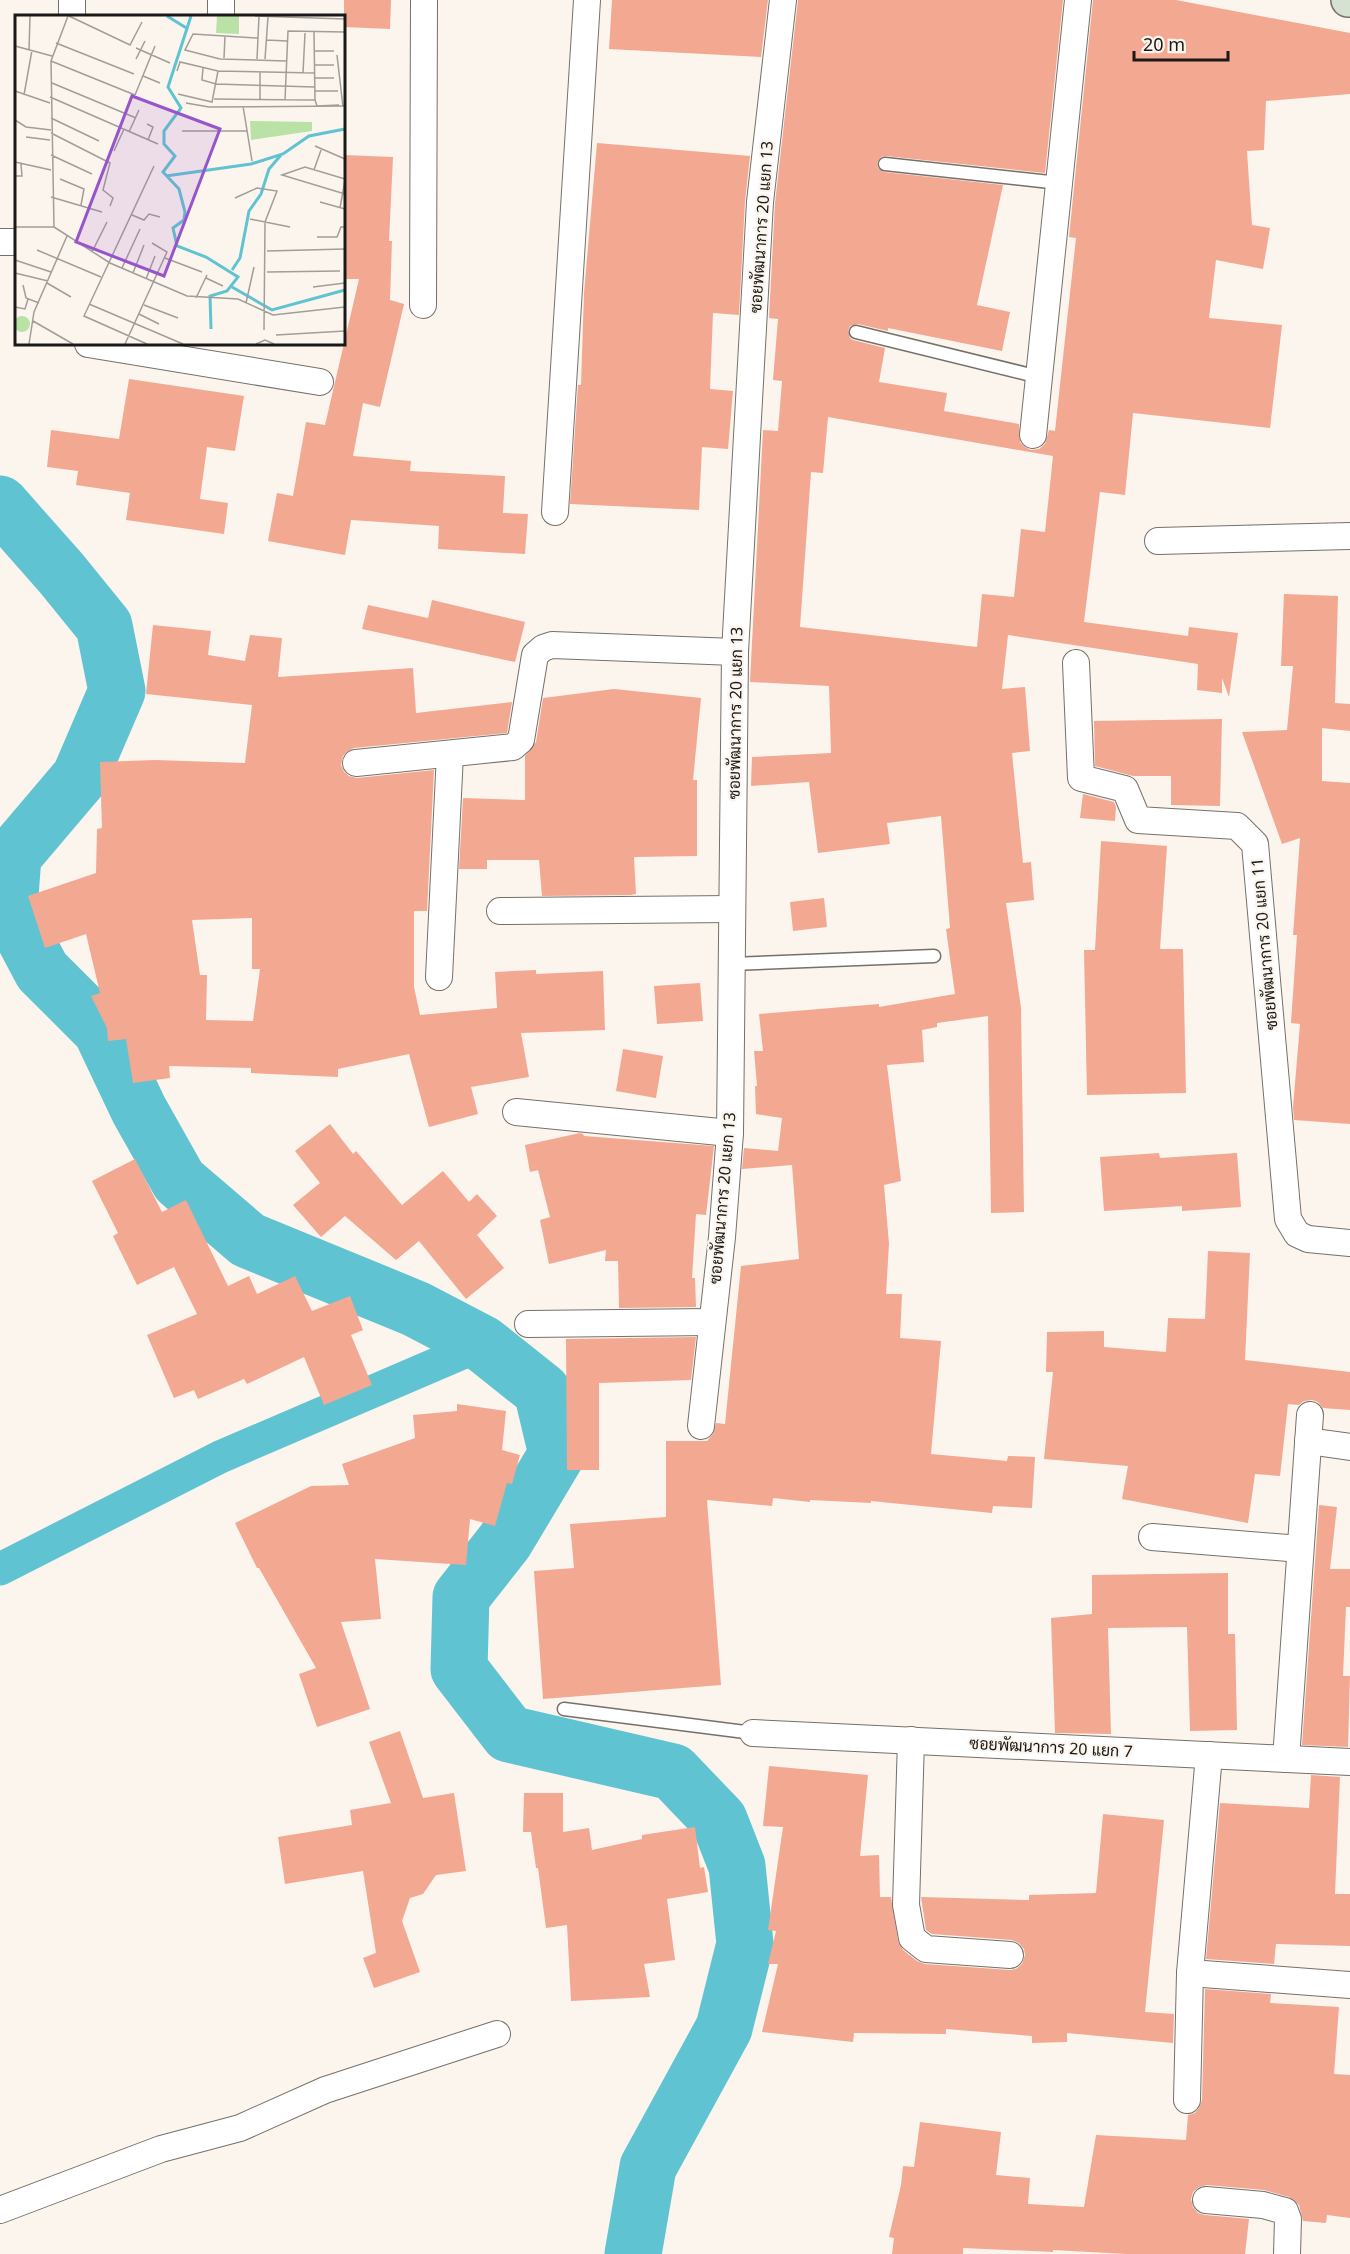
<svg xmlns="http://www.w3.org/2000/svg" width="1350" height="2254" font-family="'Noto Sans',Sarabun,sans-serif">
<style>
.lines{fill:none;stroke-linecap:round;stroke-linejoin:round}
.canal{stroke:#60c3d2;stroke-width:33}
.river{stroke:#60c3d2;stroke-width:57}
.building{fill:#f3a892;fill-rule:evenodd}
.lane-casing{stroke:#75706a;stroke-width:15}
.street-casing{stroke:#75706a;stroke-width:28}
.secondary-casing{stroke:#75706a;stroke-width:36}
.lane{stroke:#fff;stroke-width:12}
.street{stroke:#fff;stroke-width:26}
.secondary{stroke:#d5e2d2;stroke-width:33}
.labels{text-anchor:middle;dominant-baseline:central;stroke-width:4.5;stroke-linejoin:round;paint-order:stroke}
.street-label{font-size:16px;fill:#1b1917;stroke:#fbf5ee}
.inset-river{fill:none;stroke:#60c3d2;stroke-width:3}
.inset-road{fill:none;stroke:#a19d98;stroke-width:1.5}
.view{fill:#9755ca;fill-opacity:0.15;stroke:#9755ca;stroke-width:3}
.inset-edge{fill:none;stroke:#1b1917;stroke-width:3}
</style>
<rect width="100%" height="100%" fill="#fbf5ee"/>
<g class="lines">
<!-- canal -->
<polyline class="canal" points="0,1569 220,1457 483,1344"/>
<!-- river -->
<polyline class="river" points="0,504 61,573 104,626 117,691 80,777 13,856 9,909 42,971 101,1030 139,1110 179,1181 248,1240 416,1309 483,1344 542,1391 557,1454 505,1541 461,1597 459,1669 509,1734 673,1772 719,1820 737,1866 745,1944 724,2028 648,2167 633,2254"/>
</g>
<!-- building -->
<g class="building">
<polygon points="344,0 391,0 390,29 344,27"/>
<polygon points="612,0 768,0 761,57 609,49"/>
<path d="M798,0h265l-18,173 -159,-17 -5,1 -4,6 1,5 6,4 119,13 -26,120 33,7 -8,39 -114,-23v3l-30,-7 -8,2 -2,5 2,7 3,2 32,8 -6,34 68,11 -3,18 75,13 1,18 5,5 6,3 8,-1 6,-5 4,-14 6,1 21,-193 -7,-1 24,-237h83l174,33v61l-84,7 -2,49 -17,1 5,74 18,3 -7,41 -47,-9 -7,58 73,7 -12,103 -137,-15 -8,82 -25,-3 -16,130 104,14 1,-9 49,6 -9,64 -7,-19v15l-25,-3 1,-26 -190,-29 -6,54 23,-2 5,64 -18,2 11,110 8,-1 3,38 -28,3 15,105 3,204 -33,1 -3,-197 -51,7v4l-15,3 2,32 -37,3 14,116 -17,4 5,59 -3,50h16l-2,44 41,3 -10,113 76,7 1,-5 27,1 -3,51 -39,-2 -1,7 -121,-12v2l-61,-3v2l-37,-4 -1,8 -65,-6 14,185 -178,14 -9,-128 40,-3 -4,-44 96,-7v-76h41l6,-7 3,-11 9,1 16,-158 58,-7 -7,-94 -50,4 2,-21 34,3 4,-33 -26,-4 -1,-28h2l-3,-35h9l-4,-37 120,-10v3l76,-13 -9,-65 4,-1 -9,-112 -54,7 3,21 -72,9 -9,-71 -58,4 1,-29 79,-4 -2,-67 -79,-4 13,-252 15,1 4,-50 -9,-1 5,-61 -9,-1 6,-115zM828,417l225,39 -8,76 -24,-3 -7,68 -32,-3 -5,53 -177,-20 11,-155 12,1z"/>
<polygon points="597,143 750,156 745,201 739,315 713,313 710,389 733,391 728,449 702,447 699,510 570,504 578,385 581,385 584,293"/>
<polygon points="344,155 393,157 389,241 392,241 390,300 404,304 380,407 363,403 353,456 411,461 410,471 505,476 503,513 528,514 525,554 438,549 439,526 351,520 345,555 268,541 277,493 293,496 306,422 325,425 359,279 344,279"/>
<polygon points="129,379 244,396 235,451 207,447 200,499 228,503 224,534 126,520 130,493 76,485 78,471 47,467 51,430 119,439"/>
<polygon points="1284,594 1338,596 1335,703 1350,704 1350,731 1322,728 1322,781 1350,783 1350,1124 1294,1120 1293,1107 1300,1024 1291,1023 1297,935 1293,935 1300,838 1282,844 1242,732 1287,730 1293,666 1281,666"/>
<polygon points="432,600 525,622 515,662 362,629 368,605 428,618"/>
<path d="M153,625l58,6 -3,24 37,6 5,-26 32,3 -4,39 135,-9 3,45 96,-11 -5,31 -153,15 -6,3 -5,5 -2,9 3,7 5,4 8,2 77,-8 -7,141h-13v76l6,28 77,-7 -2,-36 41,-2v4l67,-3 2,59 -84,3 8,44 -58,10 7,27 -49,13 -20,-73 -71,15v8l-87,-4v-5l-82,-2 1,12 -37,5 -7,-44 -18,2 -1,-13 -16,-32 9,-3 -14,-59 -41,14 -17,-52 68,-23 1,-44 5,-1 -2,-66 55,-2 90,3 7,-58 -106,-11zM252,918v51h8l-7,52 -47,-1 1,-45h-7l-8,-55z"/>
<polygon points="614,689 701,698 693,780 697,780 697,856 634,857 636,894 631,895 542,896 539,860 487,860 487,869 459,869 463,798 525,800 525,756 536,742 543,698"/>
<polygon points="1222,719 1220,806 1171,805 1171,776 1133,776 1095,766 1094,721"/>
<polygon points="1083,794 1114,802 1116,807 1115,821 1080,818"/>
<polygon points="1101,841 1167,846 1160,949 1183,949 1186,1093 1087,1095 1084,950 1095,950"/>
<polygon points="824,898 827,927 793,931 790,902"/>
<polygon points="700,983 703,1021 657,1024 654,986"/>
<polygon points="623,1049 663,1056 656,1098 616,1091"/>
<polygon points="330,1124 353,1154 356,1151 402,1205 443,1171 469,1202 477,1194 497,1216 477,1235 504,1268 466,1299 419,1241 396,1260 345,1216 321,1237 293,1205 320,1183 295,1151"/>
<polygon points="580,1133 583,1134 584,1136 714,1146 706,1215 696,1214 692,1278 695,1278 696,1307 619,1308 618,1261 605,1261 606,1250 549,1264 540,1220 550,1217 538,1170 530,1172 525,1145"/>
<polygon points="1159,1153 1160,1158 1237,1153 1241,1207 1182,1211 1182,1206 1104,1211 1100,1157"/>
<polygon points="135,1159 162,1212 186,1200 228,1286 249,1276 257,1294 295,1276 312,1311 350,1296 363,1330 351,1335 372,1385 324,1405 304,1357 247,1384 244,1379 198,1399 194,1390 174,1398 147,1335 197,1314 174,1267 137,1285 113,1236 118,1233 92,1181"/>
<polygon points="1208,1251 1250,1253 1245,1360 1350,1372 1350,1410 1323,1408 1318,1402 1312,1400 1304,1401 1299,1405 1288,1404 1280,1476 1255,1474 1248,1523 1122,1499 1128,1466 1044,1459 1053,1372 1046,1372 1047,1332 1104,1331 1104,1347 1166,1352 1168,1318 1205,1319"/>
<polygon points="696,1337 691,1380 599,1383 599,1470 567,1470 566,1339"/>
<polygon points="457,1404 506,1411 502,1450 520,1455 512,1484 507,1483 495,1526 470,1519 466,1565 375,1559 381,1619 341,1622 370,1709 317,1727 299,1674 316,1668 259,1568 257,1568 235,1523 311,1486 349,1485 342,1464 415,1438 413,1415 457,1411"/>
<polygon points="1319,1505 1337,1507 1330,1569 1350,1569 1350,1607 1346,1607 1343,1676 1350,1676 1348,1747 1302,1745"/>
<polygon points="1228,1573 1228,1634 1235,1634 1237,1730 1190,1731 1187,1627 1108,1628 1111,1734 1055,1733 1051,1618 1092,1614 1092,1575"/>
<polygon points="400,1731 423,1798 454,1793 466,1871 436,1875 423,1894 410,1898 402,1921 420,1972 374,1988 363,1958 376,1953 363,1871 285,1884 278,1837 352,1825 350,1810 391,1803 369,1742"/>
<polygon points="769,1766 868,1775 860,1856 879,1855 880,1897 891,1897 898,1941 903,1950 917,1961 925,1964 1010,1970 1016,1969 1022,1964 1025,1955 1024,1949 1019,1943 1012,1940 932,1934 926,1930 921,1897 1029,1900 1029,1895 1096,1893 1103,1814 1164,1820 1145,2012 1174,2014 1173,2043 1067,2033 1067,2042 1032,2043 1032,2036 946,2029 946,2034 854,2033 853,2042 762,2032 778,1964 768,1964 776,1931 768,1930 783,1827 763,1826"/>
<polygon points="1311,1775 1340,1777 1335,1894 1350,1894 1350,1946 1276,1944 1274,1964 1206,1959 1220,1803 1309,1808"/>
<polygon points="524,1793 563,1793 563,1832 589,1828 592,1850 642,1839 642,1835 695,1827 700,1868 704,1867 708,1892 667,1899 675,1960 644,1964 650,1997 571,2001 567,1925 546,1928 538,1868 536,1868 531,1832 523,1832"/>
<polygon points="1205,1989 1271,1994 1270,2003 1339,2007 1334,2074 1350,2075 1350,2218 1327,2215 1326,2223 1303,2221 1299,2205 1289,2197 1264,2190 1207,2185 1199,2187 1193,2192 1191,2199 1193,2207 1198,2213 1205,2215 1249,2219 1245,2254 1126,2254 1053,2250 1053,2252 963,2248 963,2254 892,2254 894,2238 889,2237 901,2185 903,2166 914,2167 920,2122 1001,2132 996,2175 1030,2178 1028,2204 1084,2207 1096,2135 1186,2140 1188,2115 1195,2113 1199,2108 1202,2100"/>
</g>
<g class="lines">
<defs>
<g id="lane">
<polyline points="885,164 1059,183"/>
<polyline points="856,332 1039,377"/>
<polyline points="731,964 934,956"/>
<polyline points="564,1709 753,1733"/>
</g>
<g id="street">
<polyline points="221,0 221,16"/>
<polyline points="72,16 72,0"/>
<polyline points="0,242 16,242"/>
<polyline points="423,305 424,0"/>
<polyline points="88,344 320,382"/>
<polyline points="1033,435 1078,0"/>
<polyline points="555,512 587,0"/>
<polyline points="1158,541 1350,536"/>
<polyline points="1076,663 1081,778 1125,789 1138,820 1237,826 1255,844 1288,1219 1297,1234 1308,1239 1350,1243"/>
<polyline points="356,763 513,747 521,740 535,655 543,648 552,645 735,652"/>
<polyline points="500,911 732,909"/>
<polyline points="439,977 450,754"/>
<polyline points="516,1112 730,1133"/>
<polyline points="528,1324 711,1322"/>
<polyline points="701,1426 722,1237 730,1133 735,652 760,202 783,0"/>
<polyline points="1308,1441 1350,1447"/>
<polyline points="1152,1537 1300,1549"/>
<polyline points="753,1733 1350,1762"/>
<polyline points="911,1740 906,1905 912,1938 926,1949 1010,1955"/>
<polyline points="1286,1759 1310,1415"/>
<polyline points="1190,1973 1350,1985"/>
<polyline points="1187,2100 1190,1973 1209,1755"/>
<polyline points="1206,2200 1263,2205 1285,2211 1288,2219 1287,2254"/>
<polyline points="0,2210 161,2149 240,2128 325,2090 497,2034"/>
</g>
<polyline id="secondary" points="1348,0 1350,0"/>
</defs>
<!-- lane casing -->
<use href="#lane" class="lane-casing"/>
<!-- street casing -->
<use href="#street" class="street-casing"/>
<!-- secondary casing -->
<use href="#secondary" class="secondary-casing"/>
<!-- lane -->
<use href="#lane" class="lane"/>
<!-- street -->
<use href="#street" class="street"/>
<!-- secondary -->
<use href="#secondary" class="secondary"/>
</g>
<g class="labels">
<!-- street labels -->
<g class="street-label">
<text transform="translate(761 227) rotate(-86)">ซอยพัฒนาการ 20 แยก 13</text>
<text transform="translate(735 713) rotate(-89)">ซอยพัฒนาการ 20 แยก 13</text>
<text transform="translate(1264 944) rotate(-95)">ซอยพัฒนาการ 20 แยก 11</text>
<text transform="translate(722 1198) rotate(-85)">ซอยพัฒนาการ 20 แยก 13</text>
<text transform="translate(1051 1747) rotate(3)">ซอยพัฒนาการ 20 แยก 7</text>
</g>
</g>
<!-- overview -->
<g transform="translate(15 15)">
<rect width="330" height="330" fill="#fbf5ee"/>
<path d="M202,1h22v18l-23,-1zM235,106l62,1v9l-61,9zM-1 309a8 8 0 1 1 16 0a8 8 0 1 1-16 0Z" fill="#bae2a7"/>
<path class="inset-river" d="M152,1l21,13M176,1l-23,71 13,21 -17,23v13l11,12 -12,16 16,17 6,23 -1,8 -11,8 4,18 29,11 32,20 -11,14 -17,5 1,33M151,161l85,-12 32,-10 26,-18 36,-7M217,255l8,-12 9,-47 12,-17 8,-25 12,-14M217,272l40,23 73,-20"/>
<path class="inset-road" d="M53,1l-17,45 3,166 56,36 77,33 51,3 35,16 72,-8M54,1l61,29 12,-23M240,1l90,3M299,17l1,68M243,23l-65,-4 -8,16 35,9 66,2M252,25l20,1M41,28l78,31M0,31l37,10M121,33l34,15M14,35l1,-34M299,36h20M322,40l6,52M209,43l1,-22M121,44l9,-18M242,44l2,-43M250,44l3,-42M36,46l84,34M299,50h20M188,53l-1,12 14,4 99,3M162,56l3,-9 38,9 97,2M288,58l2,-40M128,61l17,7M300,63h19M37,68l84,35M0,76l35,12M300,76h23M163,79l34,8 6,-31M9,80l8,-45M120,80l20,-49M35,82l108,47M199,84l101,1 2,6 22,-1M245,84v-27M270,85l3,-69 57,1M171,88l23,4 136,-1M228,91l9,55M36,103l48,23M0,105l11,7 25,3M132,109l6,3 -5,13M167,116h65M114,117l10,-22M36,118l59,30 -7,27 10,8 -3,8M11,122l24,3M300,131l30,13M99,136l10,-22M36,140l41,19M0,147l36,8M299,155l7,-20M0,161h7l-1,-12M45,164l24,10 -3,16M330,164l-40,-12 -23,8 63,19M36,182l51,15M220,183l22,-10 20,3 -12,31 -1,108M305,187l25,7M325,193l5,-28M117,200l12,5 5,-6 11,3M235,204l40,8M1,212h38M302,222h20l4,-10h4M22,235l64,27M252,236l78,-2M77,237l15,-30M150,243l37,14M0,245l36,12M107,253l18,-39M252,257l73,-1M0,258l33,8M118,258l11,-28M191,263l17,8M131,264l9,-23M32,268l24,14M8,270l3,13 13,5M298,272l32,-4M181,283l11,-23M231,288l8,-36M74,289l94,40M129,290l34,13M0,292l10,2 3,-10M124,299l20,10M18,306l40,23M261,320l69,-4M14,329l5,-32 33,-76M110,329l42,-92 -15,-9M132,329l-63,-28 70,-150M241,329l9,-4 9,4"/>
<path class="view" d="M117,81l88,33 -56,147 -88,-34z"/>
<rect width="330" height="330" class="inset-edge"/>
</g>
<!-- scale -->
<path d="M1134 51v9h94v-9" fill="none" stroke="#1b1917" stroke-width="3"/>
<text x="1143" y="51" font-size="18" fill="#1b1917" stroke="#fbf5ee" stroke-width="4.5" paint-order="stroke">20 m</text>
</svg>
